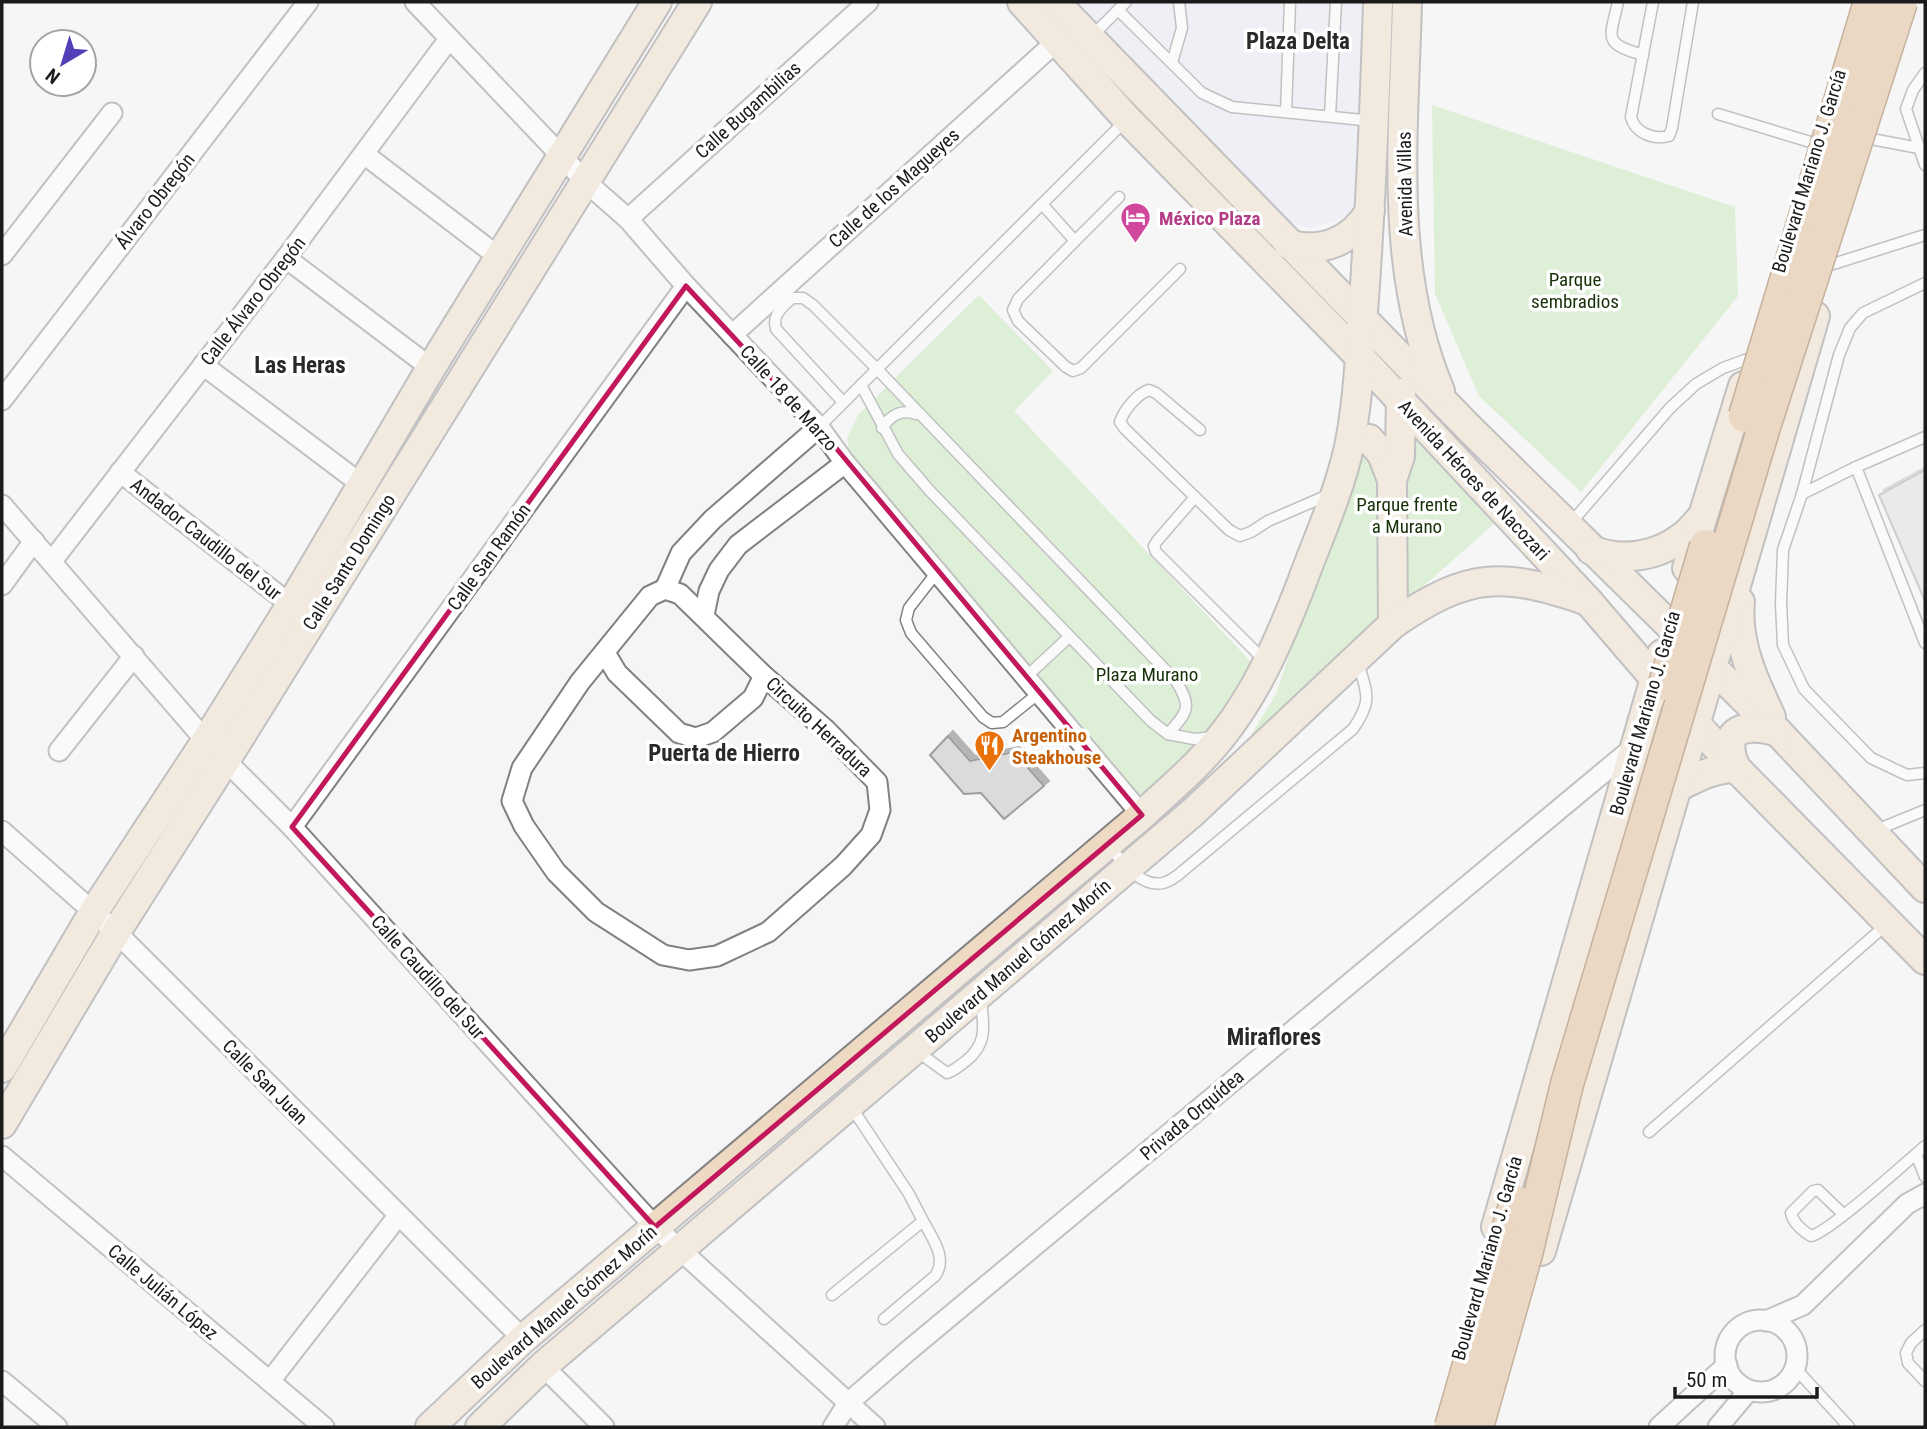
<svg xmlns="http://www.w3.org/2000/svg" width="1927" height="1429" font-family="'Roboto Condensed',sans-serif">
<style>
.built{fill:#e6e8f1}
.green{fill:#bfe7ad}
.building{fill:#dcdadb;stroke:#9e9d9e;stroke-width:2;filter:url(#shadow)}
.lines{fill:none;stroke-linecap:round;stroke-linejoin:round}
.lane-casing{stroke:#818182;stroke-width:13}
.street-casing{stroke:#818182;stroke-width:23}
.secondary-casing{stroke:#818182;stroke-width:32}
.lane{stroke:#fff;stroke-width:10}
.street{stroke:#fff;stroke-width:19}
.secondary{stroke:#eed9c2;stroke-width:28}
.primary-bridge-casing{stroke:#8b5d2b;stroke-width:35;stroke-linecap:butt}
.primary-bridge{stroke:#ddb385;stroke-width:32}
.marked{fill:none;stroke:#c2185b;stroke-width:5;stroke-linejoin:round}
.labels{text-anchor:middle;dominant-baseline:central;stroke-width:7;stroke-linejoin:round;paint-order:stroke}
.street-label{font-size:19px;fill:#1b1b1b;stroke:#fff}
.hotel-label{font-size:19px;font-weight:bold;fill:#b23c85;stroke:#fff;text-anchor:start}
.park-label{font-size:19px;fill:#163107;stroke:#fff}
.food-label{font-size:19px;font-weight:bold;fill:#c56008;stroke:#fff;text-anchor:start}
.quarter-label{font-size:23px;font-weight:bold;fill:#29292a;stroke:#fff}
</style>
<defs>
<filter id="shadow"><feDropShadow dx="5" dy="-5" stdDeviation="0" flood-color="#0004"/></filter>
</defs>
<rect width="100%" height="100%" fill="#f5f5f7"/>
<!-- built -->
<polygon class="built" points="1070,2 1365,2 1361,187 1351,212 1337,221 1311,228 1288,224"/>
<!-- green -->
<g class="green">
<polygon points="1432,105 1735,207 1738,296 1581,492 1479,396 1435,294"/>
<polygon points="979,295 1053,371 1014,411 1254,665 1197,751 1141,797 850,455 847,438 858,415"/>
<polygon points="1388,441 1428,441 1497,521 1245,745 1276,694 1357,459"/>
</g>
<!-- building -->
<g class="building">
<polygon points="1925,470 1925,601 1879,495"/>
<polygon points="948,736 970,761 1014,752 1044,786 1004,819 981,793 964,794 930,755"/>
</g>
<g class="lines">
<defs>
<g id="lane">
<polyline points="1126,2 1118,10 1202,93 1232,107 1373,121"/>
<path d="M1618,2c-8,37 -16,41 25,53"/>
<path d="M1653,2l-22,115c4,16 22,23 38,19l3,-8 21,-126"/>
<polyline points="1091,37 1118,10"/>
<polyline points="1172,63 1182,28 1179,2"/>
<polyline points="1925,73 1913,90 1906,109 1925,165"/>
<polyline points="1286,112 1290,2"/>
<polyline points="1718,114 1817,144"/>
<polyline points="1330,115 1336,2"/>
<polyline points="1866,138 1919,148"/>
<polyline points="1042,204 1075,241 1018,299 1013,310 1018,321 1066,367 1073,371 1081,368 1180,269"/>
<polyline points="1075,241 1119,197"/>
<polyline points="1821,264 1830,265 1925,235"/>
<polyline points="1925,283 1863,313 1850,328 1839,355 1802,494 1856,467 1925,437"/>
<path d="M843,402l-67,-73c-4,-15 6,-21 16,-31h11l10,7 64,64 299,312c17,27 11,31 -8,53l-17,-13 -221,-230 -32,-37 -37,-69"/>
<polyline points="819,427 1127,119"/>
<path d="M882,428c9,-13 19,-19 34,-14"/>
<path d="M1200,430l-44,-37 -7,-3c-12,4 -25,20 -29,32l5,7 104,101 11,6 11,-4 17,-11 60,-26"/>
<polyline points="1856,467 1925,643"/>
<polyline points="1802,494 1783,550 1781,603 1783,645 1804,689 1871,758 1907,775 1925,773"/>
<polyline points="1195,497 1157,541 1154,546 1156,552 1264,660"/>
<polyline points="1570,524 1670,408 1696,384 1723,368 1753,357"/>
<polyline points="937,572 909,608 906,620 911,633 983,717 992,723 1003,722 1039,693"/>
<polyline points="1026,677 1069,637"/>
<polyline points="1168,734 1194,739 1214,737"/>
<polyline points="1874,831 1925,810"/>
<path d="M1108,845c13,15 32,43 55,38 5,-1 11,-5 15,-8l175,-146c20,-29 14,-35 5,-67"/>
<path d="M918,1052l29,21c7,-2 12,-7 19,-12 23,-19 17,-36 15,-63"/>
<polyline points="1649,1132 1886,925"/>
<polyline points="1916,1154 1925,1177"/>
<path d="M1843,1214l-25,-24 -5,1 -22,22c2,10 12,18 20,23 18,-4 86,-66 105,-82l9,-8"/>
<polyline points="832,1295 923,1221 909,1194 850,1105"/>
<path d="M884,1319l51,-43c13,-18 -3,-38 -12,-55"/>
<polyline points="1925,1330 1911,1343 1906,1353 1908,1363 1925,1381"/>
<polyline points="1795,1368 1849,1427"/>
</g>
<g id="street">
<polyline points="415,2 586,182 628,219 686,286 819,427 845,463 1142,815"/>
<polyline points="364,154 500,258"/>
<polyline points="628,219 868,2"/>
<polyline points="2,255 112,113"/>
<polyline points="286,258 431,368"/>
<polyline points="732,335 1057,41"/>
<polyline points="203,365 361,484"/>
<polyline points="2,400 308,2"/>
<polyline points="120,472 291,605"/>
<polyline points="2,505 206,741 292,827 655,1227 875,1427"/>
<polyline points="52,561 286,258 449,39"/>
<polyline points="2,585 34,541"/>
<polygon points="665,589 680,594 764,676 826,730 877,782 880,810 871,835 843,866 768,932 717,956 689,960 663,955 596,912 556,872 524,826 512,801 522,768 580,682 650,596"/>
<polyline points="665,589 681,553 713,519 819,427"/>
<polyline points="704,615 709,591 719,570 738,545 845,463"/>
<polyline points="605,653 617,673 679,733 696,738 713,732 753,698 764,676"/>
<polyline points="59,751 134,656"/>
<polyline points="292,827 686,286"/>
<polyline points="2,831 116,932 523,1339"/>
<polyline points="2,1156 324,1427"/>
<circle cx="1761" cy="1356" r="36"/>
<polyline points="1766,1321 1803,1305 1907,1204 1925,1194"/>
<polyline points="543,1366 604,1427"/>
<polyline points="2,1381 57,1427"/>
<polyline points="270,1381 398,1216"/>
<polyline points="833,1427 848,1403 908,1351 1634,747"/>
<polyline points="1659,1427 1727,1365"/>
<polyline points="1718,1427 1749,1390"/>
</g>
<g id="secondary">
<polyline points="1022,2 1127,119 1359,356 1588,601 1655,679 1736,768 1925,960"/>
<polyline points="1055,2 1468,427 1778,732 1925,888"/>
<path d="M1407,2c-3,129 -19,267 33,389"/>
<path d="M1288,244c34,10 64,-3 82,-33"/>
<polyline points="1369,439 1382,454 1392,480 1393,624"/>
<polyline points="1392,480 1400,456 1401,393"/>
<path d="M1591,550c30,12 66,7 91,-13 8,-5 14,-14 20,-20"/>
<polyline points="1687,568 1743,386"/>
<path d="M1740,602c-4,41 14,79 31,115"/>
<path d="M1678,787c19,-10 36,-19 58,-19 -18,-40 10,-46 42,-36"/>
<polyline points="2,1068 93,913 206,741 291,605 431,368 657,2"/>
<polyline points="2,1124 116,932 225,761 697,2"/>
<polyline points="1496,1227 1662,654"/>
<polyline points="1541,1251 1815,316"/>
<path d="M430,1427l93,-88 619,-524c27,-25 56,-49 79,-78 37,-46 60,-101 81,-155 16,-44 37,-89 47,-135 10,-49 11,-99 15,-148 7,-99 11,-198 14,-297"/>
<path d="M480,1427l63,-61 649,-553 201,-189c77,-53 109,-52 195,-23"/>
</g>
</defs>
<!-- lane casing -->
<use href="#lane" class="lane-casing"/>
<!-- street casing -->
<use href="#street" class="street-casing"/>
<!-- secondary casing -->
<use href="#secondary" class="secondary-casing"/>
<!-- lane -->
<use href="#lane" class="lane"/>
<!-- street -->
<use href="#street" class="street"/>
<!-- secondary -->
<use href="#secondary" class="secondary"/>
<defs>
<g id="primary-bridge">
<polyline points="1745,416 1870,2"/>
<polyline points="1665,684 1706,546"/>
<polyline points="1451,1427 1516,1202"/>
<polyline points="1477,1427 1526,1254 1567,1084 1763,430 1901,2"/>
</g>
</defs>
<!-- primary-bridge casing -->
<use href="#primary-bridge" class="primary-bridge-casing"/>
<!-- primary-bridge -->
<use href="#primary-bridge" class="primary-bridge"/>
</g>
<!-- marked area -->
<path d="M0 0H1927V1429H0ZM686,286l145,156 311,373 -487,412 -363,-400z" fill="#f5f5f7" fill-opacity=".55" fill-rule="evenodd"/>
<path class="marked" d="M686,286l145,156 311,373 -487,412 -363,-400z"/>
<!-- icons -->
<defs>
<symbol id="hotel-pin" viewBox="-11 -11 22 30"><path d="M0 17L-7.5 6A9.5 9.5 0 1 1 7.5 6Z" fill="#d1479c" stroke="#fff"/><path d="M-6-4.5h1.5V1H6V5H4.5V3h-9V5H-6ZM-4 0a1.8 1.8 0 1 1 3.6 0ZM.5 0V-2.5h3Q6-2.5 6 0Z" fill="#fff"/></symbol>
<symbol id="restaurant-pin" viewBox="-11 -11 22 30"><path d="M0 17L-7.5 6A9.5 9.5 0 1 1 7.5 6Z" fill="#e8710a" stroke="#fff"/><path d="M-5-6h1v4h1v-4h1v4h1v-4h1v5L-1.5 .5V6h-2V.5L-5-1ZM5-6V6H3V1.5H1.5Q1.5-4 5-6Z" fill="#fff"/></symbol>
</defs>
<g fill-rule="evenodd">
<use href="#hotel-pin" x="1118" y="200" width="35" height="47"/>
<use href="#restaurant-pin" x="972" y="728" width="35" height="47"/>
</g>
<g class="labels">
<!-- street labels -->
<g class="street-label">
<text transform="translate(748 110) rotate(-42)">Calle Bugambilias</text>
<text transform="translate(1809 171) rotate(-73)">Boulevard Mariano J. García</text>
<text transform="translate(1405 184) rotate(-91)">Avenida Villas</text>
<text transform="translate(894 188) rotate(-42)">Calle de los Magueyes</text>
<text transform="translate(155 201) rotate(-52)">Álvaro Obregón</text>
<text transform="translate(253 301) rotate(-52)">Calle Álvaro Obregón</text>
<text transform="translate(789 398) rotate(48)">Calle 18 de Marzo</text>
<text transform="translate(1474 480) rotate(47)">Avenida Héroes de Nacozari</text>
<text transform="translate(206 539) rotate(38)">Andador Caudillo del Sur</text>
<text transform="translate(489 557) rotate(-54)">Calle San Ramón</text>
<text transform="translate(349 562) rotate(-58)">Calle Santo Domingo</text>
<text transform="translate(1645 713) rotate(-74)">Boulevard Mariano J. García</text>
<text transform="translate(819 727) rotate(43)">Circuito Herradura</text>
<text transform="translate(1018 961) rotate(-41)">Boulevard Manuel Gómez Morín</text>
<text transform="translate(428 977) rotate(48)">Calle Caudillo del Sur</text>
<text transform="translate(265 1082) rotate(45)">Calle San Juan</text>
<text transform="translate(1192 1115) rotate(-40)">Privada Orquídea</text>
<text transform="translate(1487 1258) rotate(-74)">Boulevard Mariano J. García</text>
<text transform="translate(163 1292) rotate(40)">Calle Julián López</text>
<text transform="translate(564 1307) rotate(-41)">Boulevard Manuel Gómez Morín</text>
</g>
<!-- hotel labels -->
<g class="hotel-label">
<text x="1159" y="218">México Plaza</text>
</g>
<!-- park labels -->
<g class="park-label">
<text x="1575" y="279">Parque<tspan x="1575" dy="22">sembradios</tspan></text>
<text x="1407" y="504">Parque frente<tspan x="1407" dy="22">a Murano</tspan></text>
<text x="1147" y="674">Plaza Murano</text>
</g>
<!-- food labels -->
<g class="food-label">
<text x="1012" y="735">Argentino<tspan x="1012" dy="22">Steakhouse</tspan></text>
</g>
<!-- quarter labels -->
<g class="quarter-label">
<text x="1298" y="41">Plaza Delta</text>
<text x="300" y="365">Las Heras</text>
<text x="724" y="753">Puerta de Hierro</text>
<text x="1274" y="1037">Miraflores</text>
</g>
</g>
<!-- border -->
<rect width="1927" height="1429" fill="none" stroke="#1b1b1b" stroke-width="7"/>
<!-- north arrow -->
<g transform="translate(63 63) rotate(218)"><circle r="33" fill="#ffffff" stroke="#a4a4a4" stroke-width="2"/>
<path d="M0-5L12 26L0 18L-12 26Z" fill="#5240b7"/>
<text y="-10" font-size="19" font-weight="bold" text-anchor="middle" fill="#1b1b1b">N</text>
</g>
<!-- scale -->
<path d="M1675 1387v10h142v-10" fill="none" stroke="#1b1b1b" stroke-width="3.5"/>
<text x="1686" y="1387" font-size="21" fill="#1b1b1b" stroke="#ffffff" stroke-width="5" paint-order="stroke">50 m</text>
</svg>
